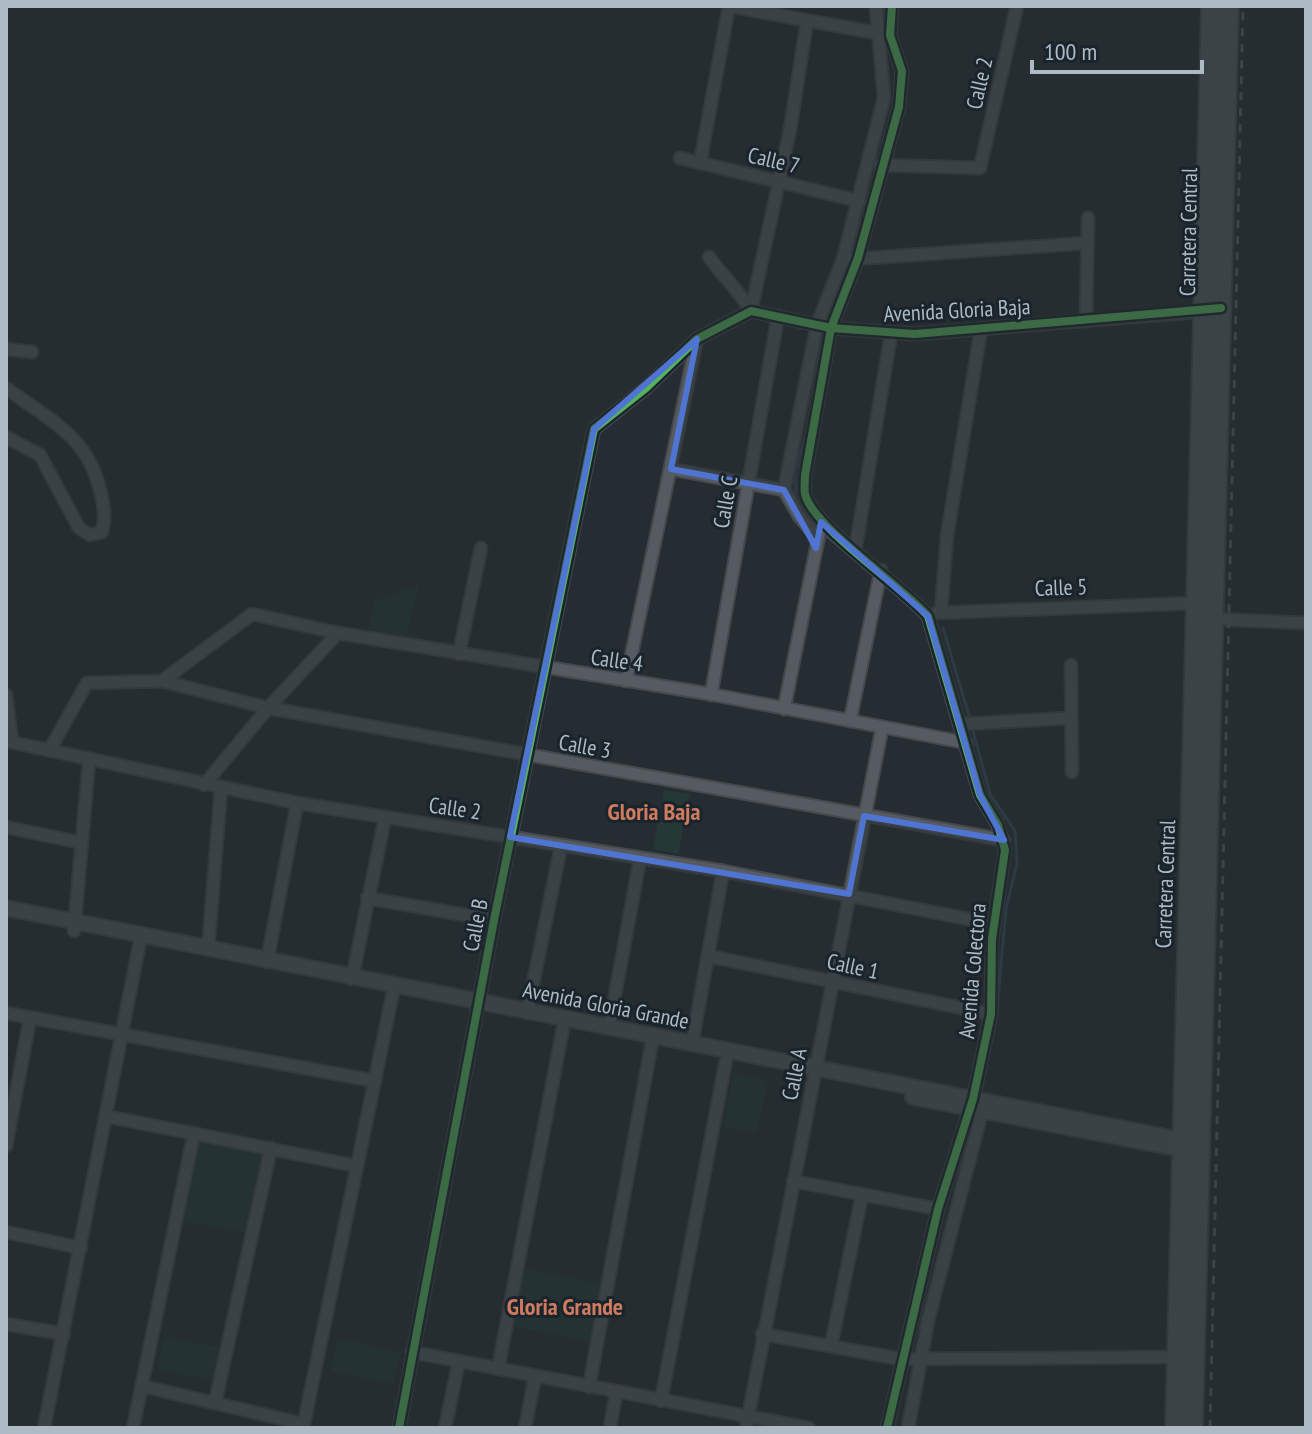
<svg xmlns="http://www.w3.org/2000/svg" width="1312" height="1434" font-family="'PT Sans Narrow',sans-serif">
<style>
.green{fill:#243836}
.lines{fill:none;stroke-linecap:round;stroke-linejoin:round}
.stream{stroke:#344a59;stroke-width:3}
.minor-casing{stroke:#44494d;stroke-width:15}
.tertiary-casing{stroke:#44494d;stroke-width:18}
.trunk-casing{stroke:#43494d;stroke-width:22}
.minor{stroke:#555b60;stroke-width:11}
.tertiary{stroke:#555b60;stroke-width:14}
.trunk{stroke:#585e61;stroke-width:18}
.rail{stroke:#595f64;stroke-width:3;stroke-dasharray:8 8;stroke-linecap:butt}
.cycleway-casing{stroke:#1a242c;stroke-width:13}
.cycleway{stroke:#56b35d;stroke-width:8}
.marked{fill:none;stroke:#5074d1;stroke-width:6;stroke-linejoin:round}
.labels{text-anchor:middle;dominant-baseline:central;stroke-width:6;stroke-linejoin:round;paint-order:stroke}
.street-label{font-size:22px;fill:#afbbc4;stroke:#1a242c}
.neighbourhood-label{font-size:24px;font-weight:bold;fill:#cf7b5f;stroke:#1a242c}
</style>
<rect width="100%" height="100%" fill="#262d32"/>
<!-- green -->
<g class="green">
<polygon points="419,585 406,639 367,631 374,601"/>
<polygon points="664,790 690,794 678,854 653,849"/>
<polygon points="733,1073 768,1080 757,1133 723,1126"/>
<polygon points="200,1137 267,1151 249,1233 181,1221"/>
<polygon points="524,1268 603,1285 591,1342 512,1326"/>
<polygon points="164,1337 223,1348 215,1381 157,1369"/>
<polygon points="337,1339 401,1352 394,1384 331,1371"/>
</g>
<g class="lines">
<!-- stream -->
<g class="stream">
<polyline points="795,499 795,472 807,432 822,343"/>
<polyline points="822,532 862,565"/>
<polyline points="943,628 970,719"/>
<polyline points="972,727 990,794 1015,831 1017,863 1006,909 997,1009 980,1097"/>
</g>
<defs>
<g id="minor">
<polyline points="729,6 882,34"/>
<polyline points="680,158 859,201"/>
<polyline points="700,163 729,6"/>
<polyline points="880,165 980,168 1017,6"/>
<path d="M709,257c15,21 29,32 42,54"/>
<polyline points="853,259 1088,243"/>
<polyline points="751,311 790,130 807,21"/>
<polyline points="1086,321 1088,218"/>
<polyline points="6,349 32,352"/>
<path d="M6,388c43,32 81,47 94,102 4,16 6,26 2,42l-12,3 -11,-7 -39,-73 -34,-18"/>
<polyline points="671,469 784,490"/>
<polyline points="818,538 799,516 784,490 817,325 843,259 884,98 876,6"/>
<polyline points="855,552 891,334"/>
<polyline points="941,611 947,536 981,329"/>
<polyline points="936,613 1196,603"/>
<polyline points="1213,619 1306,623"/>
<polyline points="459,654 481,548"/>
<polyline points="1071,665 1072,772"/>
<polyline points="162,681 268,708 1004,840"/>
<polyline points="626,681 697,339"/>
<polyline points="6,695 12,742"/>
<polyline points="711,695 778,316"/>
<polyline points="784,709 820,530"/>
<polyline points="850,721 881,570"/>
<polyline points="962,724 1071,718"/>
<polyline points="6,741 297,803 723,871 994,924"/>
<polyline points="49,751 87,683 162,681 252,614 338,633 710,694 967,743"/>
<polyline points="204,785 268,708 338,633"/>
<polyline points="6,827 82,843"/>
<polyline points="367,898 494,920"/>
<polyline points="74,931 89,761"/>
<polyline points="208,950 221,789"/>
<polyline points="708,956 991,1014"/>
<polyline points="267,962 297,803"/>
<polyline points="352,979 385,818"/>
<polyline points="6,1013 375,1081"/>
<polyline points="527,1013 561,846"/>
<polyline points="609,1028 640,859"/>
<polyline points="692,1044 723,871"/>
<polyline points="105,1116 357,1166"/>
<polyline points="6,1146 30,1018"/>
<polyline points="793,1181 938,1209"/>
<polyline points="6,1232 81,1248"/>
<polyline points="6,1324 64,1334"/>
<polyline points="762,1334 901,1359 1177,1357"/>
<polyline points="831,1346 862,1195"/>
<polyline points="412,1352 809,1428"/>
<polyline points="498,1369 563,1028"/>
<polyline points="142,1386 304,1424"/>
<polyline points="589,1387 653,1036"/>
<polyline points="661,1401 726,1060"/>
<polyline points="215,1403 271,1148"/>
<polyline points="44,1428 141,936"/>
<polyline points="133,1428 194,1133"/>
<polyline points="303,1428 394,987"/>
<polyline points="399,1428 494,920 594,429 646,388 697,339 751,311 831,328 915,334 1208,311"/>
<polyline points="445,1428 459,1361"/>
<polyline points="525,1428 535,1377"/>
<polyline points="610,1428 616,1393"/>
<polyline points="746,1428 882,728"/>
<path d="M887,1428l51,-219 35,-110 18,-85 1,-75 13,-89 -7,-25 -18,-30 -52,-179c-26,-30 -116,-90 -123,-122 -1,-6 0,-13 0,-19l26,-147 27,-70 41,-151 3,-36 -12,-36 2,-29"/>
<polyline points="908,1428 928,1321 982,1111"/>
</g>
<g id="tertiary">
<polyline points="6,908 1191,1142"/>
<polyline points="913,1097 1175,1148"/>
</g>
<g id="trunk">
<polyline points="1175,1428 1211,6"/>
<polyline points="1193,1428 1229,6"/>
</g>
</defs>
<!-- minor casing -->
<use href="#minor" class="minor-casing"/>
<!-- tertiary casing -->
<use href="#tertiary" class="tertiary-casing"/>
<!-- trunk casing -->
<use href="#trunk" class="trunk-casing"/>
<!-- minor -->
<use href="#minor" class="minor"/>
<!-- tertiary -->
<use href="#tertiary" class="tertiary"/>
<!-- trunk -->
<use href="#trunk" class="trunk"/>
<!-- rail -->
<polyline class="rail" points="1210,1428 1243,6"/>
<defs>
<g id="cycleway">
<polyline points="399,1428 494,920 594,429 646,388 697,339 751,311 831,328 915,334 1221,308"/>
<path d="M887,1428l51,-219 35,-110 18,-85 1,-75 13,-89 -7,-25 -18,-30 -52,-179c-26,-30 -116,-90 -123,-122 -1,-6 0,-13 0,-19l26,-147 27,-70 41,-151 3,-36 -12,-36 2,-29"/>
</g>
</defs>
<!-- cycleway casing -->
<use href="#cycleway" class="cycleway-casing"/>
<!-- cycleway -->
<use href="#cycleway" class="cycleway"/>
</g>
<!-- marked area -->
<path d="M0 0H1312V1434H0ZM697,339l-26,130 113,21 32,58 5,-26 107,94 52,179 24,45 -140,-24 -15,78 -339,-57 84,-408z" fill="#262d32" fill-opacity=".55" fill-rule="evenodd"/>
<path class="marked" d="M697,339l-26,130 113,21 32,58 5,-26 107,94 52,179 24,45 -140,-24 -15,78 -339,-57 84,-408z"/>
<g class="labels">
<!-- street labels -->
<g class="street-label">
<text transform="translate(979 83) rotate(-77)">Calle 2</text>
<text transform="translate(774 160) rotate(13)">Calle 7</text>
<text transform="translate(1188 232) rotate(-89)">Carretera Central</text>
<text transform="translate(957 310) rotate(-3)">Avenida Gloria Baja</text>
<text transform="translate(725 502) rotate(-80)">Calle C</text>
<text transform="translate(1061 587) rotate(-2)">Calle 5</text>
<text transform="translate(617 660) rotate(8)">Calle 4</text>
<text transform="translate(585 746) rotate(10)">Calle 3</text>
<text transform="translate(455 808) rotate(8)">Calle 2</text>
<text transform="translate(1165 884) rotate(-88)">Carretera Central</text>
<text transform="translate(475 925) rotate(-79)">Calle B</text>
<text transform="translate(853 966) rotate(12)">Calle 1</text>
<text transform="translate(972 971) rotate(-85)">Avenida Colectora</text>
<text transform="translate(606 1005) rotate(11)">Avenida Gloria Grande</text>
<text transform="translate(794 1074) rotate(-79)">Calle A</text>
</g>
<!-- neighbourhood labels -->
<g class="neighbourhood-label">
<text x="654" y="811">Gloria Baja</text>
<text x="565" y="1306">Gloria Grande</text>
</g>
</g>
<!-- border -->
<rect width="1312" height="1434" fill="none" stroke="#afbbc4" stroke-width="16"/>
<!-- scale -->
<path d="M1032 60v12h170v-12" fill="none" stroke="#afbbc4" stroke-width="4"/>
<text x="1044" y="60" font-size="24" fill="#afbbc4" stroke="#1a242c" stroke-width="6" paint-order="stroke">100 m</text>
</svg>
